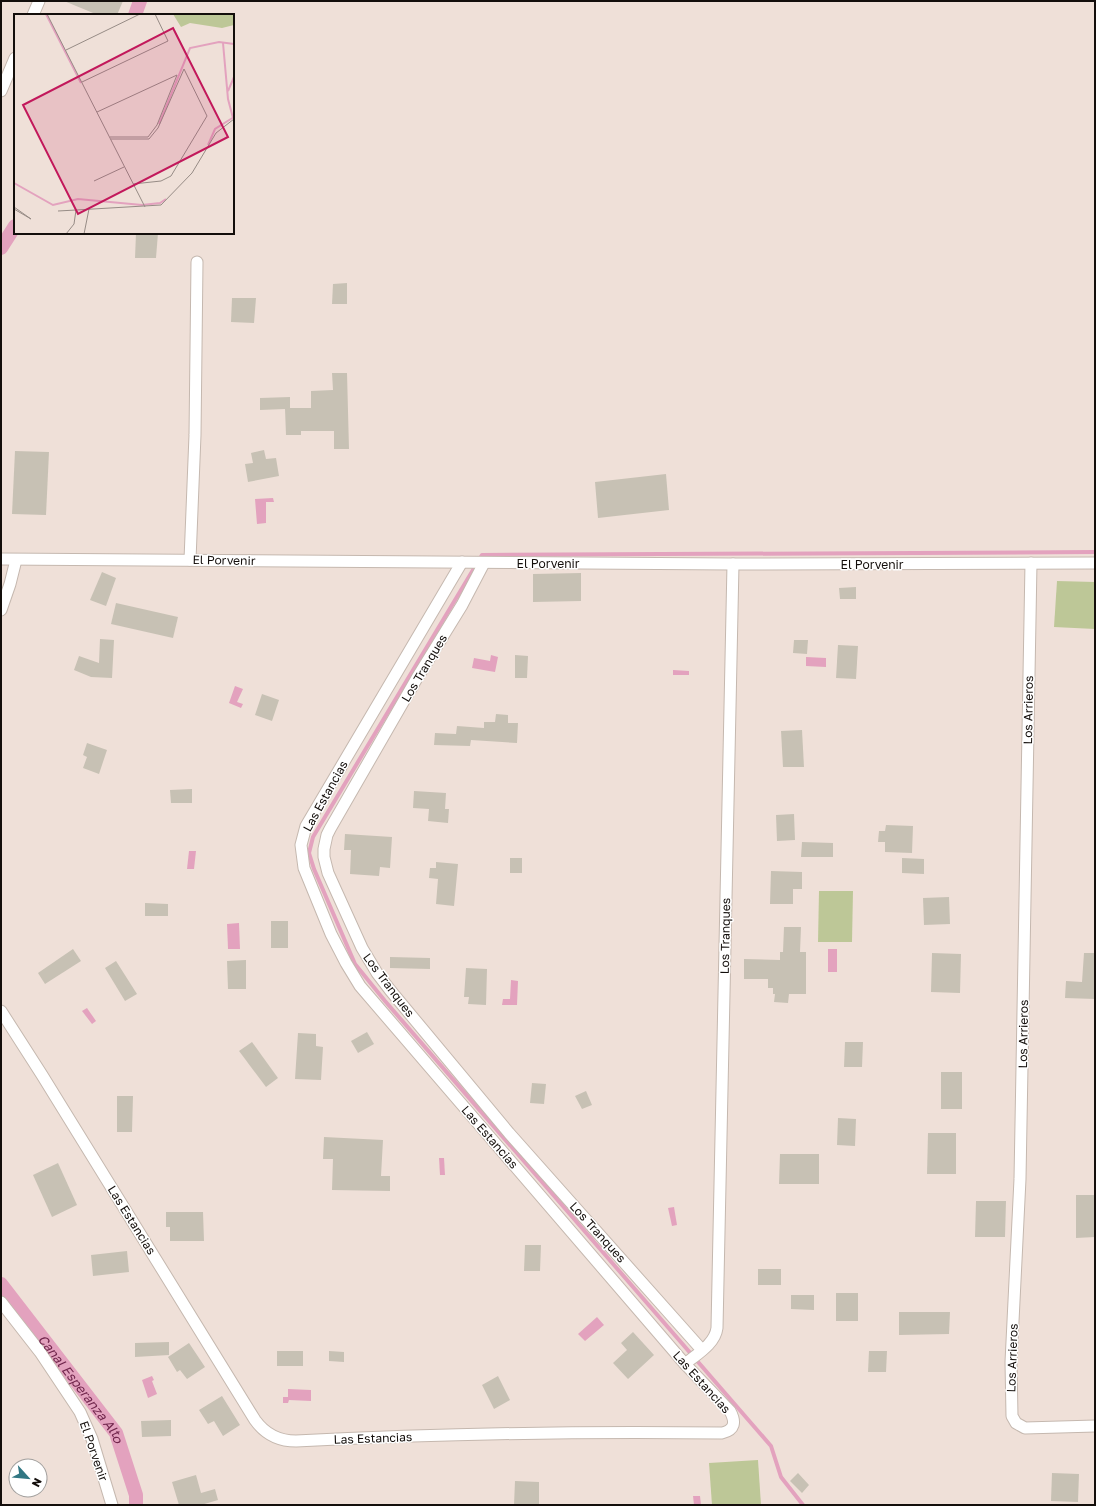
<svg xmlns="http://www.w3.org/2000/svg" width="1096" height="1506" font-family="'Golos Text',sans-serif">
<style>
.green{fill:#bdc797}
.water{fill:#e3a2be}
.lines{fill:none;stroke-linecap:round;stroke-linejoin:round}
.stream{stroke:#e3a2be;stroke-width:4}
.canal{stroke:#e3a2be;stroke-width:14}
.building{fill:#c7c1b4}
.street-casing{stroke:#c5b8af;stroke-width:13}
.street{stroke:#fff;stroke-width:11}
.labels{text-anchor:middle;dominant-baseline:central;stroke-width:3;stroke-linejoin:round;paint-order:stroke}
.street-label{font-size:12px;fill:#130e0b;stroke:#fff}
.water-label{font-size:13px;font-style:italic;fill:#71264c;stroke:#fff}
.inset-river{fill:none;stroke:#e3a2be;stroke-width:2}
.inset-road{fill:none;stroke:#978c86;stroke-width:1}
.view{fill:#c2185b;fill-opacity:0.15;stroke:#c2185b;stroke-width:2}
.inset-edge{fill:none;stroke:#130e0b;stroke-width:2}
</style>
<rect width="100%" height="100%" fill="#efe0d8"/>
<!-- green -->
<g class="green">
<polygon points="1057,581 1095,582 1095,629 1054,627"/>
<polygon points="819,891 853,891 852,942 818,942"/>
<polygon points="758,1460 761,1505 712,1505 709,1463"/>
</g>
<!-- water -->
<g class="water">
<polygon points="273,498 274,502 266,502 266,523 257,524 255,499"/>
<polygon points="491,655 498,657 495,672 472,668 474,658 490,661"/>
<polygon points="806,657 826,658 826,667 806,666"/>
<polygon points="673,670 689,671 689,675 673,675"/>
<polygon points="235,686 243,689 237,702 243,704 241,708 229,703"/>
<polygon points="189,851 196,851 194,869 187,869"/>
<polygon points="239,923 240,949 228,949 227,924"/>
<rect x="828" y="949" width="9" height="23"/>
<polygon points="511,980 518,981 517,1005 502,1005 503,999 510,999"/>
<polygon points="87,1008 96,1021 92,1024 82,1011"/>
<polygon points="439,1158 444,1158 445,1175 440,1175"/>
<polygon points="674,1207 677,1225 672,1226 668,1208"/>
<polygon points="597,1317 604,1325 585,1341 578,1334"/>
<polygon points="152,1376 154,1380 152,1381 157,1394 148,1398 142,1380"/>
<polygon points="288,1389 311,1390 311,1401 289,1400 288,1403 283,1403 283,1397 288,1397"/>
<polygon points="693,1496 700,1496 701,1505 694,1505"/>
</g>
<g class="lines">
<!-- stream -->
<polyline class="stream" points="803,1505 781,1477 771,1446 385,1001 355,964 314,869 309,853 313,837 482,555 1095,552"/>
<!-- canal -->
<g class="canal">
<polyline points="135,15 140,1"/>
<polyline points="1,248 15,226"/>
<path id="s1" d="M1,1284l115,149 20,62v10"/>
</g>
</g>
<!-- building -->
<g class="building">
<polygon points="64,1 123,1 117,15 98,15"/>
<polygon points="136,233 158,233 156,258 135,258"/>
<polygon points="347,283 347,304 332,304 333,284"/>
<polygon points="232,298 256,298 254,323 231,322"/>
<polygon points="332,373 347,373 349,449 334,449 334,431 301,431 301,435 286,435 285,409 260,410 260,398 290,397 290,408 311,408 311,391 333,390"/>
<polygon points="264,450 266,459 276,458 279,476 248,482 245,464 253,463 251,453"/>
<polygon points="15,451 49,452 46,515 12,514"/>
<polygon points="666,474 669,510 598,518 595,482"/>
<polygon points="102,572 116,578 106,606 90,600"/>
<polygon points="581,573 581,601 533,602 533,574"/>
<polygon points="856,587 856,599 840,599 839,588"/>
<polygon points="116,603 178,617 173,638 111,624"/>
<polygon points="100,639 114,640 112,678 91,677 74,670 79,656 99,663"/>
<polygon points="794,640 808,640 807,654 793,653"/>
<polygon points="838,645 858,646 856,679 836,678"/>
<polygon points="515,655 528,656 527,678 515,678"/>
<polygon points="262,694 279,700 272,721 255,715"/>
<polygon points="496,714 508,715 508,723 518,723 517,743 471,740 470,746 434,745 435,733 456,734 457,726 484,728 484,722 495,722"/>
<polygon points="802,730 804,767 783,767 781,731"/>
<polygon points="87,743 107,750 99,774 83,768 87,757 83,755"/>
<polygon points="192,789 192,803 171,803 170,790"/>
<polygon points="414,791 446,793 445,809 449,809 448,823 428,821 429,809 413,808"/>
<polygon points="794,814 795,840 777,841 776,815"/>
<polygon points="886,825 913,826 912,853 885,852 885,842 878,842 879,831 885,831"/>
<polygon points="345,834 392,837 390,868 380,867 379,876 350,874 351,850 344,850"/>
<polygon points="802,842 833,843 833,857 801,857"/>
<rect x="510" y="858" width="12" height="15"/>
<polygon points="902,858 924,859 924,874 902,873"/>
<polygon points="436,862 458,864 454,906 436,904 438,879 429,878 430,868 436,868"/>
<polygon points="771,871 802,872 802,889 793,889 793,904 770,904"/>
<polygon points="949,897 950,924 924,925 923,898"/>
<polygon points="145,903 168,904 168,916 145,916"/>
<rect x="271" y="921" width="17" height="27"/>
<polygon points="784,927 801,927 800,952 806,952 806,994 789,994 788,1003 774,1002 775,994 773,994 773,988 768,988 768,979 744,979 744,959 780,960 780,952 783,952"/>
<polygon points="73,949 81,961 45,984 38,973"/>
<polygon points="932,953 961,954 960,993 931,992"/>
<polygon points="1084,953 1095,953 1095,999 1065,998 1066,981 1082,982"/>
<polygon points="390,957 430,958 430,969 390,968"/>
<polygon points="246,960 246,989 228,989 227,961"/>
<polygon points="116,961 137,994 125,1001 105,968"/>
<polygon points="466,968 487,969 486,1005 468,1004 469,997 464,997"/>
<polygon points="367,1032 374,1044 358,1053 351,1041"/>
<polygon points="298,1033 316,1034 316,1046 323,1047 321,1080 295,1079"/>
<polygon points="252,1042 278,1078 266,1087 239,1051"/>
<polygon points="845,1042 863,1042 862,1067 844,1067"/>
<rect x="941" y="1072" width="21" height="37"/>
<polygon points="532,1083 546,1084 544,1104 530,1103"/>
<polygon points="586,1091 592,1105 582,1109 575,1096"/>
<polygon points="117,1096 133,1096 132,1132 117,1132"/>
<polygon points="838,1118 856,1119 855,1146 837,1145"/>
<polygon points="928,1133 956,1133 956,1174 927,1174"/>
<polygon points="324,1137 383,1140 381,1176 390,1176 390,1191 332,1190 333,1159 323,1159"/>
<polygon points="780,1154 819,1154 819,1184 779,1184"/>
<polygon points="58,1163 77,1205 52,1217 33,1175"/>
<polygon points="1076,1195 1094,1195 1095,1237 1076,1238"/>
<polygon points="976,1201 1006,1201 1005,1237 975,1237"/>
<polygon points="166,1212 203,1212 204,1241 170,1241 170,1227 166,1227"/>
<polygon points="525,1245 541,1245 540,1271 524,1271"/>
<polygon points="127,1251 129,1272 93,1276 91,1255"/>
<rect x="758" y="1269" width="23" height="16"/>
<rect x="836" y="1293" width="22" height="28"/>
<polygon points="791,1295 814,1295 814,1310 791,1309"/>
<polygon points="899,1312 950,1312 949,1334 899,1335"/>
<polygon points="633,1332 654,1355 628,1379 613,1363 627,1350 621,1343"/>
<polygon points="169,1342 169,1355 135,1357 135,1343"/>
<polygon points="189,1343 205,1367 187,1379 180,1370 177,1372 168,1357"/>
<rect x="277" y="1351" width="26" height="15"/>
<polygon points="329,1351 344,1352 344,1362 329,1361"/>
<polygon points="869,1351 887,1351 886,1372 868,1372"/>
<polygon points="498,1376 510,1400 494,1409 482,1385"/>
<polygon points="222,1396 240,1425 223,1436 214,1421 208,1424 199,1410"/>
<polygon points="171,1420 171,1436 142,1437 141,1421"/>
<polygon points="798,1473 809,1485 802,1493 790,1481"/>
<polygon points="1052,1473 1079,1474 1078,1502 1051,1501"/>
<polygon points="196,1475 201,1493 215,1489 218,1500 201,1505 179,1505 172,1482"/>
<polygon points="515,1481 539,1482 539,1505 514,1505"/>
</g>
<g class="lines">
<defs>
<g id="street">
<polyline points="33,15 39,1"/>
<polyline points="1,91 15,58"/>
<polyline points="1,559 733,564 1095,563"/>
<polyline points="190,560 195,435 197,262"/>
<polyline points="484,563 462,605 417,678 330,829 327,835 324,849 324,857 328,873 362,948 377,973 390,990 509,1133 702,1350"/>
<polyline points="1031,563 1020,1179 1011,1362 1012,1416 1016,1423 1025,1428 1095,1426"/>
<polyline points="1,610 10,584 16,560"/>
<path d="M1,1011l41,64 213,345c10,14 23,21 41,21 142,-7 284,-10 426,-8 13,-3 14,-11 8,-22l-45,-47 -325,-378 -14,-23 -15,-29 -27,-66 -3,-23 5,-19 156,-264"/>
<polyline points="1,1302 40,1352 80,1412 92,1439 112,1505"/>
<path d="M685,1364c12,-10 30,-20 32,-36l16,-764"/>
</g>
</defs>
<!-- street casing -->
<use href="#street" class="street-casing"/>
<!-- street -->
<use href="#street" class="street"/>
</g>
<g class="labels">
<!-- street labels -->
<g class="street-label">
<text transform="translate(224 560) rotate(1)">El Porvenir</text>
<text x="548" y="563">El Porvenir</text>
<text x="872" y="564">El Porvenir</text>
<text transform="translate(424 668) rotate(-59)">Los Tranques</text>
<text transform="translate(1028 710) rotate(-89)">Los Arrieros</text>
<text transform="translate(325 796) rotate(-61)">Las Estancias</text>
<text transform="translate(725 936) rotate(-89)">Los Tranques</text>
<text transform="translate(389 985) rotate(53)">Los Tranques</text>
<text transform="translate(1023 1034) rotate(-89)">Los Arrieros</text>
<text transform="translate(490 1137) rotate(49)">Las Estancias</text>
<text transform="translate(132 1220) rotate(58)">Las Estancias</text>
<text transform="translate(598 1232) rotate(48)">Los Tranques</text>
<text transform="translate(1012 1358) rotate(-88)">Los Arrieros</text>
<text transform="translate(702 1382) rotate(48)">Las Estancias</text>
<text transform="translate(373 1438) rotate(-2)">Las Estancias</text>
<text transform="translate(94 1451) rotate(71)">El Porvenir</text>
</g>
<!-- water labels -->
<g class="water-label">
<text stroke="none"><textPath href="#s1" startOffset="132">Canal Esperanza Alto</textPath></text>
</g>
</g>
<!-- overview -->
<g transform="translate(14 14)">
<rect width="220" height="220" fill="#efe0d8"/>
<path d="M159,0h61v11l-12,3 -32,-5 -9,4z" fill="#bdc797"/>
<path class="inset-river" d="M32,0l35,69M209,29l5,56 5,19M214,77l6,-14M145,110l31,-76 29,-6 15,2M194,131l7,-16 19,-12M0,169l39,22 25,-6 64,6 18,-2 6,-4"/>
<path class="inset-road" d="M33,0l98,193M52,36l74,-36M68,68l86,-41 -13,-27M83,98l80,-37M96,123h38l9,-12 20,-50M97,125h38l9,-11 26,-59 23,47 -36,60 -10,5 -28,3M80,167l30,-14M0,193l17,12M0,195l17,10M44,197l18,-1M52,220l8,-10 2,-14 85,-5 31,-32 24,-40 18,-14M70,220l5,-25"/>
<path class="view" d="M159,14l55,109 -150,77 -55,-109z"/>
<rect width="220" height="220" class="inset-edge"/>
</g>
<!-- border -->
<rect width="1096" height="1506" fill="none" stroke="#130e0b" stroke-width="4"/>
<!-- north arrow -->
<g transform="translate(28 1478) rotate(117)"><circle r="19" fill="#ffffff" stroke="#a19f9d"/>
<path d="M0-3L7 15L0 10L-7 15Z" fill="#317783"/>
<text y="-6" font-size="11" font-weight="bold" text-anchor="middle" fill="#130e0b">N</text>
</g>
</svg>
